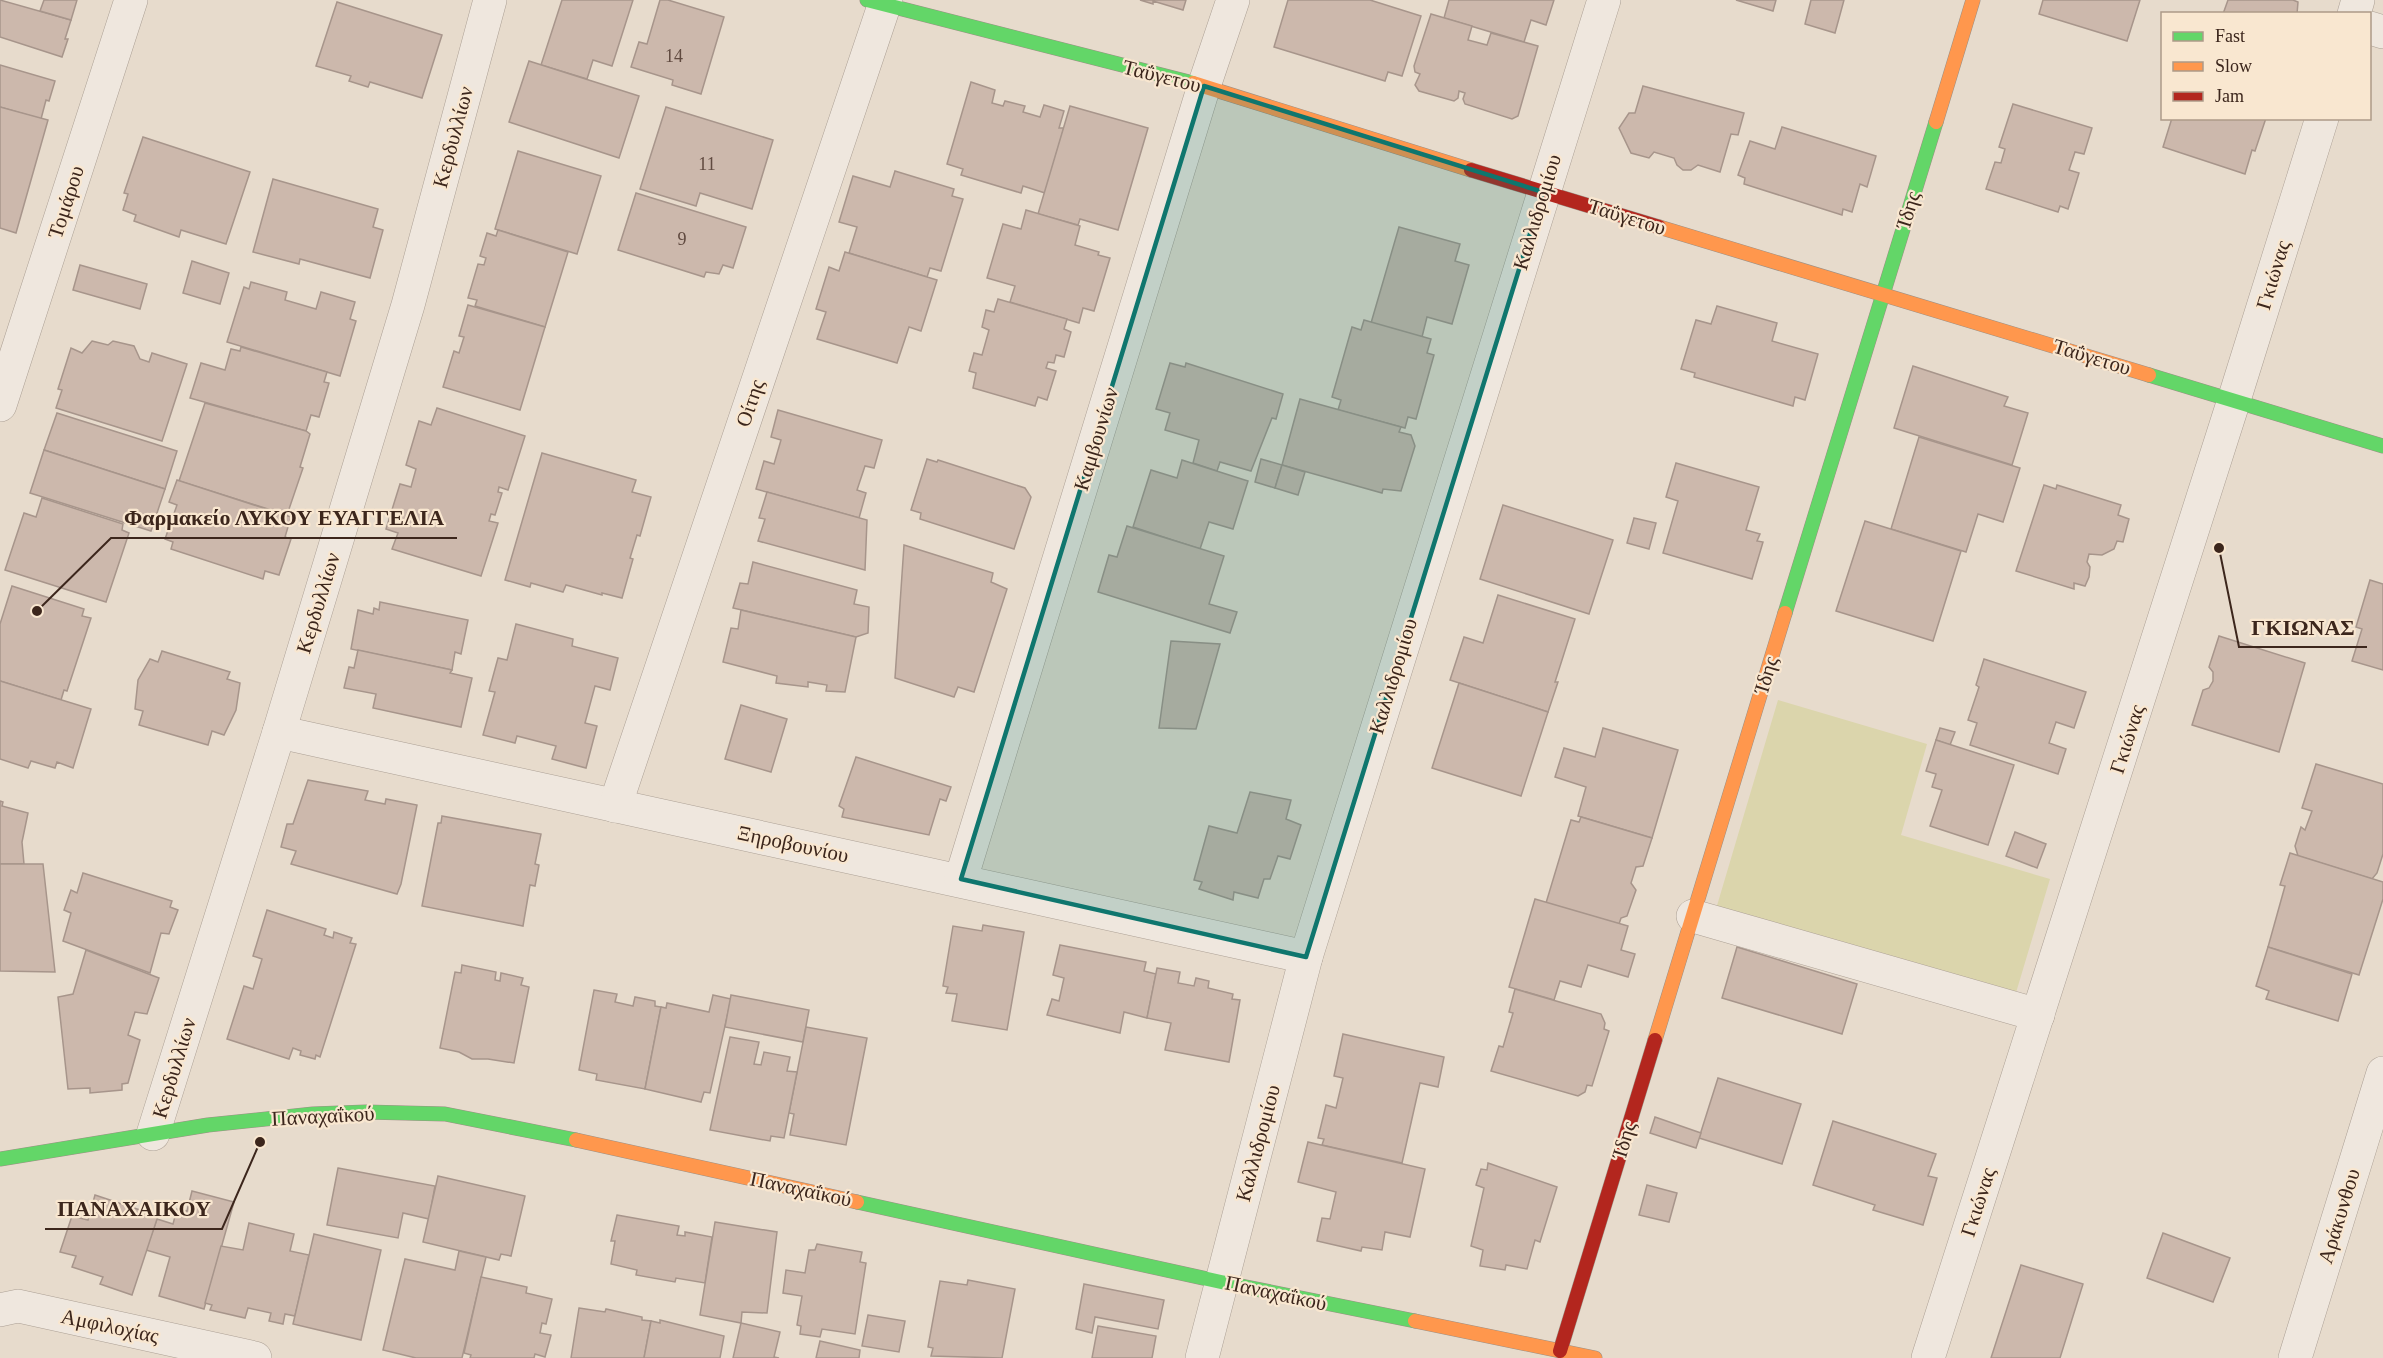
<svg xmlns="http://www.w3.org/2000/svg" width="2383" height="1358" font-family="'Times New Roman',serif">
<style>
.green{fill:#dbd5ac}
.building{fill:#ccb8ac;stroke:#a7958b;stroke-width:1.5}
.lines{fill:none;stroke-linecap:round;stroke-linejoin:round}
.street-casing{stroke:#aca095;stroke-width:34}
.fast-casing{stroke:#9c9085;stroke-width:15}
.slow-casing{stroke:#9c9085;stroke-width:15}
.jam-casing{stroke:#9c9085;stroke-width:15}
.street{stroke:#efe7de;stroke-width:33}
.fast{stroke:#63d668;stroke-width:14}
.slow{stroke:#ff974d;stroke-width:14}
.jam{stroke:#b3261e;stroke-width:14}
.marked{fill:#0f766e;fill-opacity:0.2;stroke:#0f766e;stroke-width:4.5;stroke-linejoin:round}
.labels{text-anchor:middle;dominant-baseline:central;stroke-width:4.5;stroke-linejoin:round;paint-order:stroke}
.number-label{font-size:18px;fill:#604a40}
.street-label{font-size:21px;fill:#3c261c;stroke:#f9e7d0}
.leader{fill:none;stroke:#3c261c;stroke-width:2}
.callout-dot{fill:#3c261c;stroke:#f9e7d0;stroke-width:2}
.callout-label{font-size:22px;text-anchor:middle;font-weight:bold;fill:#3c261c;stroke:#f9e7d0;stroke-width:4.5;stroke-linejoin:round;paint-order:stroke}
</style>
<rect width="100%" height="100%" fill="#e7dbcc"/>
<!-- green -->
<polygon class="green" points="1778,700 1927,744 1901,835 2050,879 2015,996 1716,909"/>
<!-- building -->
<g class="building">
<polygon points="0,0 71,20 65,39 68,39 62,57 0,37"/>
<polygon points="44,0 77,0 71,20 40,11"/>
<polygon points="562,0 633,0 612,66 593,60 587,79 541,65"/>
<polygon points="660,0 668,0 724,17 701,94 672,85 673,80 631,67 639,42 647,44"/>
<polygon points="1140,0 1186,0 1183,10 1153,1 1153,4"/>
<polygon points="1288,0 1370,0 1421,16 1402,76 1388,72 1385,81 1274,47"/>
<polygon points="1449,0 1554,0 1546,25 1531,20 1524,42 1444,18"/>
<polygon points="1736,0 1776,0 1773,11"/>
<polygon points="1811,0 1844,0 1835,33 1805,24"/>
<polygon points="2043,0 2140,0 2127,41 2039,14"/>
<polygon points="2228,0 2293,0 2298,2 2297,14 2223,14"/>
<polygon points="337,2 442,35 422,98 370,82 368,87 349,81 351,76 316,66"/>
<polygon points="1431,14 1472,26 1468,40 1487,45 1491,33 1538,46 1518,116 1512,119 1465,104 1463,99 1465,93 1459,91 1458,98 1454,101 1419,91 1415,85 1420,74 1415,72 1414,66"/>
<polygon points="529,61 639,96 619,158 509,122"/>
<polygon points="0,65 55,81 49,101 46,100 41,119 0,107"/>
<polygon points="971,82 995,90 992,103 1003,106 1005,101 1025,106 1023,112 1040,117 1044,105 1064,111 1059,128 1064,128 1045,193 1023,186 1021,193 961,175 963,169 947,164"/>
<polygon points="1643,86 1744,113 1738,135 1731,134 1720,172 1698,165 1691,170 1683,170 1677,165 1674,158 1654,152 1649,158 1631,153 1619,128 1629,113 1635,113"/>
<polygon points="2013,104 2092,128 2084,154 2075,152 2069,170 2079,173 2068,209 2060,206 2058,212 1986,189 1995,162 2001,163 2005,149 1999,147"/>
<polygon points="1070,106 1148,128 1118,230 1080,219 1078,225 1038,214"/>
<polygon points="0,107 48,120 16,233 0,228"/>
<polygon points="666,107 773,140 752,209 700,193 696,206 640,189"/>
<polygon points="2172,118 2266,118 2255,151 2252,150 2245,174 2163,147"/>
<polygon points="1782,127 1876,156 1867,187 1860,184 1852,212 1843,209 1842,215 1744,184 1745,178 1738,175 1750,141 1775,149"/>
<polygon points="143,137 250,172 226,244 181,230 179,237 134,221 136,215 123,210 128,194 124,193"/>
<polygon points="518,151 601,176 577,254 495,229"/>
<polygon points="895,171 954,189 952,196 963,199 941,271 930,268 927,277 849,253 857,227 839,222 853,176 890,187"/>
<polygon points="273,179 378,209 373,227 383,230 370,278 300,259 299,264 253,252"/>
<polygon points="636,193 746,227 733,268 723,265 719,274 706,272 704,277 618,250"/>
<polygon points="1026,210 1080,226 1075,245 1099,252 1098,255 1110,258 1094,311 1083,308 1079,323 1010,302 1015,286 987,278 1003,224 1021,229"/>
<polygon points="1399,227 1460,244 1455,261 1469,265 1452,324 1427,317 1422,337 1371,323"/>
<polygon points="498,230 568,252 545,327 475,306 477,300 468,298 478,264 484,265 486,258 480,256 487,233 496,236"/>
<polygon points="845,252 937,280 921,331 909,327 897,363 817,339 826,312 816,309 829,267 839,271"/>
<polygon points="192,261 229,273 220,304 183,293"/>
<polygon points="80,265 147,284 140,309 73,290"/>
<polygon points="251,282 287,292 285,300 316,309 321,292 355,302 350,319 356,321 340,376 227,342 244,287 249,289"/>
<polygon points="998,299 1067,319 1064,329 1071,332 1064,357 1056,355 1054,363 1048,362 1046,368 1056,371 1047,400 1038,397 1035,406 973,388 976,373 969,371 974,353 982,355 989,330 982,327 986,310 994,312"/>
<polygon points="468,305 545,327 520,410 443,387 454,351 459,353 464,337 459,336"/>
<polygon points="1717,306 1777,323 1772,341 1818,354 1805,400 1795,397 1793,406 1694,377 1695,373 1681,369 1696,320 1711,324"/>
<polygon points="1364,320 1431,339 1427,353 1434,355 1416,419 1408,417 1405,428 1338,410 1341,400 1332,397 1352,327 1361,330"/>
<polygon points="92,341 108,345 113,341 134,346 140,359 149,362 152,353 187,364 162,441 56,408 62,390 58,389 71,348 82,353"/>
<polygon points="241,347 327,372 324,382 329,383 319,417 311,415 306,431 190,398 201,363 225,370 231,349 240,351"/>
<polygon points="1170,363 1185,367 1186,363 1283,394 1276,419 1272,418 1251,471 1220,462 1217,471 1193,463 1199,440 1165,430 1170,413 1156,409"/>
<polygon points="1913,366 2008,397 2004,406 2028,413 2012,465 1894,428"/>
<polygon points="1300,399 1401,427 1399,432 1411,435 1415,446 1401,491 1383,489 1382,493 1282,465"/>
<polygon points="205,403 306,431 310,434 300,467 303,468 287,515 179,481"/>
<polygon points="437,408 525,436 508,490 499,487 498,492 502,493 495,515 491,514 489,521 498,523 481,576 392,549 398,533 386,529 400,484 411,487 416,469 406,465 419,421 431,425"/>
<polygon points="778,410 882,440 874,468 865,466 857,490 866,493 859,518 756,489 764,461 774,464 781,440 771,437"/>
<polygon points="57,413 177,451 165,489 44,450"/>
<polygon points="1919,437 2020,468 2003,522 1978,514 1966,552 1891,529"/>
<polygon points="44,450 165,489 151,531 30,493"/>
<polygon points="542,453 636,480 632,492 651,497 640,536 637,535 630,558 633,559 622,598 602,593 602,595 566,585 563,592 531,583 530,587 505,580"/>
<polygon points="927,459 937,462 938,460 1025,488 1031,497 1014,549 920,519 921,513 911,510"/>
<polygon points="1261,459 1282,465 1275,488 1255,482"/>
<polygon points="1182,460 1248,481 1233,529 1209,522 1200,549 1133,527 1151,470 1177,478"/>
<polygon points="1676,463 1759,487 1746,530 1760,534 1757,541 1763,542 1752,579 1663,553 1678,501 1666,497"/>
<polygon points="1282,465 1305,472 1298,495 1275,488"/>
<polygon points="177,480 291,517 285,537 291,539 279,575 265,571 263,579 171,549 173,542 165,539 177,505 169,502"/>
<polygon points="2044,485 2056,489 2057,485 2121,505 2118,515 2129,519 2123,542 2117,541 2114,549 2102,555 2089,554 2087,562 2090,567 2089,577 2085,586 2074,583 2074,589 2016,571"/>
<polygon points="767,492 867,520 865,570 758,541 765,519 759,518"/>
<polygon points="42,498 123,524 122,530 129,533 106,602 5,570 24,513 36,517"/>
<polygon points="1503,505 1613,540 1589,614 1480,579"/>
<polygon points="1634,518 1656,523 1649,549 1627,543"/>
<polygon points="1865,521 1961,551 1933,641 1836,611"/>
<polygon points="1127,526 1224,556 1209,604 1237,612 1230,633 1098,592 1109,555 1117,557"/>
<polygon points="904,545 993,573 991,582 1007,589 974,692 958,687 954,697 895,678"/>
<polygon points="753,562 857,590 854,604 869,607 868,633 856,637 733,608 740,583 748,584"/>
<polygon points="2370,580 2383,584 2383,670 2352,661 2362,629 2356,627"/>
<polygon points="12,586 84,609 82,616 91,618 67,691 64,690 61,700 0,681 0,624"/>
<polygon points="1498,595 1575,619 1555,682 1558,682 1548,712 1450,680 1464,637 1483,643"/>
<polygon points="380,602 468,620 461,654 455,652 452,670 351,649 358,610 373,614 374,608 379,610"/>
<polygon points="741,610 856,637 845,692 826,691 827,685 808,682 808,687 776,683 777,676 723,662 731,628 738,629"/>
<polygon points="516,624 573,639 572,646 618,658 610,690 595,686 585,723 597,726 586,768 552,759 556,746 517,736 515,743 483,735 495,692 489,691 498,658 507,660"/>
<polygon points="2219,636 2305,663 2279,752 2192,725 2203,690 2209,688 2213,681 2213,672 2209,667"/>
<polygon points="1171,641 1220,644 1196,729 1159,728"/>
<polygon points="358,650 452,670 450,673 472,678 461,727 373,708 376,694 344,688 349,667 354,668"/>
<polygon points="162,651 230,672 227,679 240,683 236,710 224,735 212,731 208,745 139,725 143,711 135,709 138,680 150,659 158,662"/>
<polygon points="1984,659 2086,692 2074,728 2056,722 2049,743 2066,749 2058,774 1970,745 1977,723 1968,720 1979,687 1976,685"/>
<polygon points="0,681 91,709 73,768 57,762 55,768 31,761 28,768 0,759"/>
<polygon points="1459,683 1548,712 1521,796 1432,768"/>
<polygon points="741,705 787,719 771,772 725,759"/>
<polygon points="1603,728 1678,750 1652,838 1578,816 1586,787 1555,777 1564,748 1595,757"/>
<polygon points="1940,728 1955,732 1950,745 1936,740"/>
<polygon points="1936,740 2014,765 1988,845 1930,826 1942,790 1932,787 1936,774 1926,771"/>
<polygon points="856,757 951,787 946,801 940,799 929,835 842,817 844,809 839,806"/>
<polygon points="2316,764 2383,784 2383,854 2377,873 2372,879 2298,856 2295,846 2301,827 2305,830 2312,811 2302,808"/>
<polygon points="308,780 368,791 365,800 385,804 386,799 417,805 401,884 397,894 291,864 296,851 281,847 287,824 293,824"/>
<polygon points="1250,792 1291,800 1286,819 1301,825 1290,859 1278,856 1270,879 1264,879 1258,898 1234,892 1233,900 1199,889 1202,882 1194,880 1209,826 1237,833"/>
<polygon points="0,801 3,802 2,806 28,813 22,842 24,864 0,864"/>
<polygon points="442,816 541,834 535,864 539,865 535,886 530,885 523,926 422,906 438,823 441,823"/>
<polygon points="1581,817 1652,838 1643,866 1636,867 1631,883 1636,890 1627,916 1621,918 1619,924 1546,903 1571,820 1579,822"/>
<polygon points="2015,832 2046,844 2037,868 2006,856"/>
<polygon points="2290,853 2383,882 2383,899 2359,975 2268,947 2285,886 2280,885"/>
<polygon points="0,864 43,864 55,972 0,971"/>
<polygon points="83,873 172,901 170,907 178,910 169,934 161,933 150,973 63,941 71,913 64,910 71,890 77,893"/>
<polygon points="1535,899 1628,926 1621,950 1635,954 1628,977 1588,965 1581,987 1560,981 1554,1000 1509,987"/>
<polygon points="267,910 326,929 324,935 333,938 334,932 352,938 350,943 356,944 320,1057 316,1055 315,1059 300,1055 301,1051 293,1048 289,1059 227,1039 244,986 253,989 262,959 253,956"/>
<polygon points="983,925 1024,932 1007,1030 952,1021 957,994 946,993 948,987 943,986 953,926 982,931"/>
<polygon points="1060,945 1146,962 1144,971 1156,974 1147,1018 1124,1012 1120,1033 1047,1015 1052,999 1059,1001 1064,978 1053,975"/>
<polygon points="1737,947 1857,984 1842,1034 1722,998"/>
<polygon points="2268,947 2352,974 2338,1021 2266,999 2269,991 2256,986"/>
<polygon points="86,950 159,978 147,1014 135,1012 128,1035 140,1040 128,1083 122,1084 122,1090 90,1093 90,1088 68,1089 58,997 73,994"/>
<polygon points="462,965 496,972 495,980 500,981 501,973 523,978 521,985 529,987 514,1063 488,1059 472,1059 459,1052 440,1048 455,972 461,973"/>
<polygon points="1157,968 1180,972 1178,983 1194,986 1196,978 1209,981 1208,988 1233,994 1232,999 1240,1000 1229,1062 1165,1050 1171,1023 1147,1018"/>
<polygon points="1515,989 1601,1014 1605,1023 1604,1029 1609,1031 1592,1086 1587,1085 1585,1092 1578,1096 1491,1071 1499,1046 1503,1047 1513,1013 1509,1012"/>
<polygon points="594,990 617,994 615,1002 633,1006 635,997 655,1001 655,1006 661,1007 645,1089 596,1080 597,1074 579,1070"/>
<polygon points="713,995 731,999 710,1093 704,1092 701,1102 645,1089 661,1007 666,1008 667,1003 709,1012"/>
<polygon points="731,995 809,1010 803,1042 725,1027"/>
<polygon points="806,1027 867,1038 846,1145 790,1135 794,1114 789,1113"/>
<polygon points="1343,1034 1444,1057 1438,1087 1420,1083 1402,1163 1322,1145 1324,1139 1318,1138 1326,1105 1336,1108 1343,1078 1334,1076"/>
<polygon points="730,1037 759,1042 754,1064 761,1065 764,1052 790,1057 787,1071 797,1072 784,1138 771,1136 770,1141 710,1130"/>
<polygon points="1718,1078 1801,1104 1782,1164 1699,1138"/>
<polygon points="1655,1117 1701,1133 1696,1148 1650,1133"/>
<polygon points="1833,1121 1936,1154 1928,1176 1937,1178 1923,1225 1873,1210 1875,1205 1813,1185"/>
<polygon points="1308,1142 1425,1169 1410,1237 1385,1232 1382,1250 1362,1247 1361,1251 1317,1241 1322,1218 1330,1219 1336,1192 1298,1182"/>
<polygon points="1488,1163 1557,1187 1540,1242 1535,1240 1527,1269 1506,1265 1505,1270 1480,1266 1483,1250 1471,1246 1484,1188 1476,1185 1481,1169 1487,1170"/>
<polygon points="338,1168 435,1186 429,1219 403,1213 398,1238 327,1225"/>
<polygon points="438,1176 525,1196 511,1256 501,1254 499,1260 423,1242"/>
<polygon points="1647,1185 1677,1193 1669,1222 1639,1215"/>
<polygon points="192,1191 234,1202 204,1309 159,1296 170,1257 146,1250 157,1219 173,1224 177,1209 187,1211"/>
<polygon points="95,1195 158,1216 132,1295 100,1284 103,1277 72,1267 76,1256 60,1252 72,1216 88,1220"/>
<polygon points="617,1215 679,1226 677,1235 685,1236 685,1232 712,1237 705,1283 676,1278 675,1282 636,1275 637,1270 611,1264 615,1241 611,1241"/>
<polygon points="715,1222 777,1232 767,1313 742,1312 741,1323 700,1315"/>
<polygon points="249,1223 294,1234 290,1251 309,1255 295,1316 285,1314 283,1324 269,1321 271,1313 248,1308 245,1318 210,1310 212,1305 205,1303 221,1246 243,1250"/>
<polygon points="2163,1233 2230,1258 2213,1302 2147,1278"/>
<polygon points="314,1234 381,1250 361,1340 293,1324"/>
<polygon points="817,1244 862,1252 860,1262 866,1263 855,1334 822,1329 820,1337 800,1334 801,1326 797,1325 802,1296 783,1293 786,1270 805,1273 809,1250 815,1250"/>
<polygon points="459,1251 486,1257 462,1358 416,1358 383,1350 405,1259 455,1270"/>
<polygon points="2021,1265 2083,1284 2060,1358 1991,1358"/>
<polygon points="481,1277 527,1287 526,1293 552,1299 546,1324 542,1323 540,1333 551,1335 545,1357 535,1354 534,1358 470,1358 471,1355 464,1353"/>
<polygon points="968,1280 1015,1289 1002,1358 931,1356 933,1348 928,1347 940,1281 967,1285"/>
<polygon points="1084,1284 1164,1300 1158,1329 1095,1317 1092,1333 1076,1329"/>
<polygon points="579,1308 605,1312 606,1309 642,1317 642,1320 651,1321 644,1358 571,1358"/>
<polygon points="868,1315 905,1321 899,1352 862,1346"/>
<polygon points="660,1320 724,1336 720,1358 644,1358 651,1321 660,1323"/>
<polygon points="741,1323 780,1332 774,1357 779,1358 733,1358"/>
<polygon points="1098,1326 1156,1336 1152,1358 1092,1358"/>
<polygon points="820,1341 860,1350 859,1358 816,1358"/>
</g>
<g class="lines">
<defs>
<g id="street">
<polyline points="2354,14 2358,0"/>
<polyline points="2370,28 2383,32"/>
<polyline points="0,405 131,0"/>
<polyline points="279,732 1306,957"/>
<polyline points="615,806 886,0"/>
<polyline points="961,879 1204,86 1233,0"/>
<polyline points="1693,916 2038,1015"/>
<polyline points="153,1134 279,732 408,305 490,0"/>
<polyline points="0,1310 18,1306 255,1358"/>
<polyline points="1202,1358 1306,957 1604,0"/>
<polyline points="1928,1358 2234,400 2322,118"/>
<polyline points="2295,1358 2383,1073"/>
</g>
<g id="fast">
<polyline points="867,0 1193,83"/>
<polyline points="2149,375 2383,446"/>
<polyline points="1785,613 1936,122"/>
<polyline points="0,1159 208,1125 313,1114 366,1112 445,1114 576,1140"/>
<polyline points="857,1202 1221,1282 1415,1321"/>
</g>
<g id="slow">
<polyline points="1193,83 1471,170"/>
<polyline points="1936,122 1973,0"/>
<polyline points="1659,227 2149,375"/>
<polyline points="1655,1040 1785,613"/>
<polyline points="576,1140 857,1202"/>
<polyline points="1415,1321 1595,1358"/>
</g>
<g id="jam">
<polyline points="1471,170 1659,227"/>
<polyline points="1560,1351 1655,1040"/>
</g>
</defs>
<!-- street casing -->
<use href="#street" class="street-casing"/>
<!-- fast casing -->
<use href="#fast" class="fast-casing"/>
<!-- slow casing -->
<use href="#slow" class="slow-casing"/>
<!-- jam casing -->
<use href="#jam" class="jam-casing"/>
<!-- street -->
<use href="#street" class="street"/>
<!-- fast -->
<use href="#fast" class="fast"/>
<!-- slow -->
<use href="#slow" class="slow"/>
<!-- jam -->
<use href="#jam" class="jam"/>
</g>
<!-- marked area -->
<path class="marked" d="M1204,86l339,106 -237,765 -345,-78z"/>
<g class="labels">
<!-- number labels -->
<g class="number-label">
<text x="674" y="56">14</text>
<text x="707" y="164">11</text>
<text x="682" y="239">9</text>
</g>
<!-- street labels -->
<g class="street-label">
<text transform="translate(1162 76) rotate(14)">Ταΰγετου</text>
<text transform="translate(453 137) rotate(-75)">Κερδυλλίων</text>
<text transform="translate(66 202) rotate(-72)">Τομάρου</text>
<text transform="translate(1908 210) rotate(-73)">Ίδης</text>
<text transform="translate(1537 212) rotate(-73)">Καλλιδρομίου</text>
<text transform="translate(1627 217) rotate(17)">Ταΰγετου</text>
<text transform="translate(2273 275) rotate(-73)">Γκιώνας</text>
<text transform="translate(2092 357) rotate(17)">Ταΰγετου</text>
<text transform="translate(750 403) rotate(-71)">Οίτης</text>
<text transform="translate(1096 439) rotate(-73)">Καμβουνίων</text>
<text transform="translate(318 603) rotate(-73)">Κερδυλλίων</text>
<text transform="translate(1766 675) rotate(-73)">Ίδης</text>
<text transform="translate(1393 676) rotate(-73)">Καλλιδρομίου</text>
<text transform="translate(2127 739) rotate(-72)">Γκιώνας</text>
<text transform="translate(793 844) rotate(12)">Ξηροβουνίου</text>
<text transform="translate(174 1068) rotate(-73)">Κερδυλλίων</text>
<text transform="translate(323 1116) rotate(-3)">Παναχαΐκού</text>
<text transform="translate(1624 1140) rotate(-73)">Ίδης</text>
<text transform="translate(1258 1143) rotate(-75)">Καλλιδρομίου</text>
<text transform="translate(801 1189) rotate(12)">Παναχαΐκού</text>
<text transform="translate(1978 1202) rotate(-72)">Γκιώνας</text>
<text transform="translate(2339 1216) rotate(-73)">Αράκυνθου</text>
<text transform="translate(1276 1293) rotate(12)">Παναχαΐκού</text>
<text transform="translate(110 1326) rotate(12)">Αμφιλοχίας</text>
</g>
</g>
<!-- callouts -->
<path class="leader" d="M37 611L111 538H457M2219 548L2239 647H2367M260 1142L222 1229H45"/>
<g class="callout-dot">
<circle cx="37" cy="611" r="6"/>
<circle cx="2219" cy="548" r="6"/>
<circle cx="260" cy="1142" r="6"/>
</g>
<g class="callout-label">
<text x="284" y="525">Φαρμακείο ΛΥΚΟΥ ΕΥΑΓΓΕΛΙΑ</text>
<text x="2303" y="635">ΓΚΙΩΝΑΣ</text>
<text x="134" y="1216">ΠΑΝΑΧΑΙΚΟΥ</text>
</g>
<!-- legend -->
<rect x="2161" y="12" width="210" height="108" fill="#f9e7d0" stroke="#ad9a88" stroke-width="1.5"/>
<rect x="2173" y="32" width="30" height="9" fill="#63d668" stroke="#ad9a88" stroke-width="1.5"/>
<text x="2215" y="42" font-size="18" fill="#3c261c">Fast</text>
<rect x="2173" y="62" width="30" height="9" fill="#ff974d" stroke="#ad9a88" stroke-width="1.5"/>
<text x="2215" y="72" font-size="18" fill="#3c261c">Slow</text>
<rect x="2173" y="92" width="30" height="9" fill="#b3261e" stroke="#ad9a88" stroke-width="1.5"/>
<text x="2215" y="102" font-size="18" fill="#3c261c">Jam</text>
</svg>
